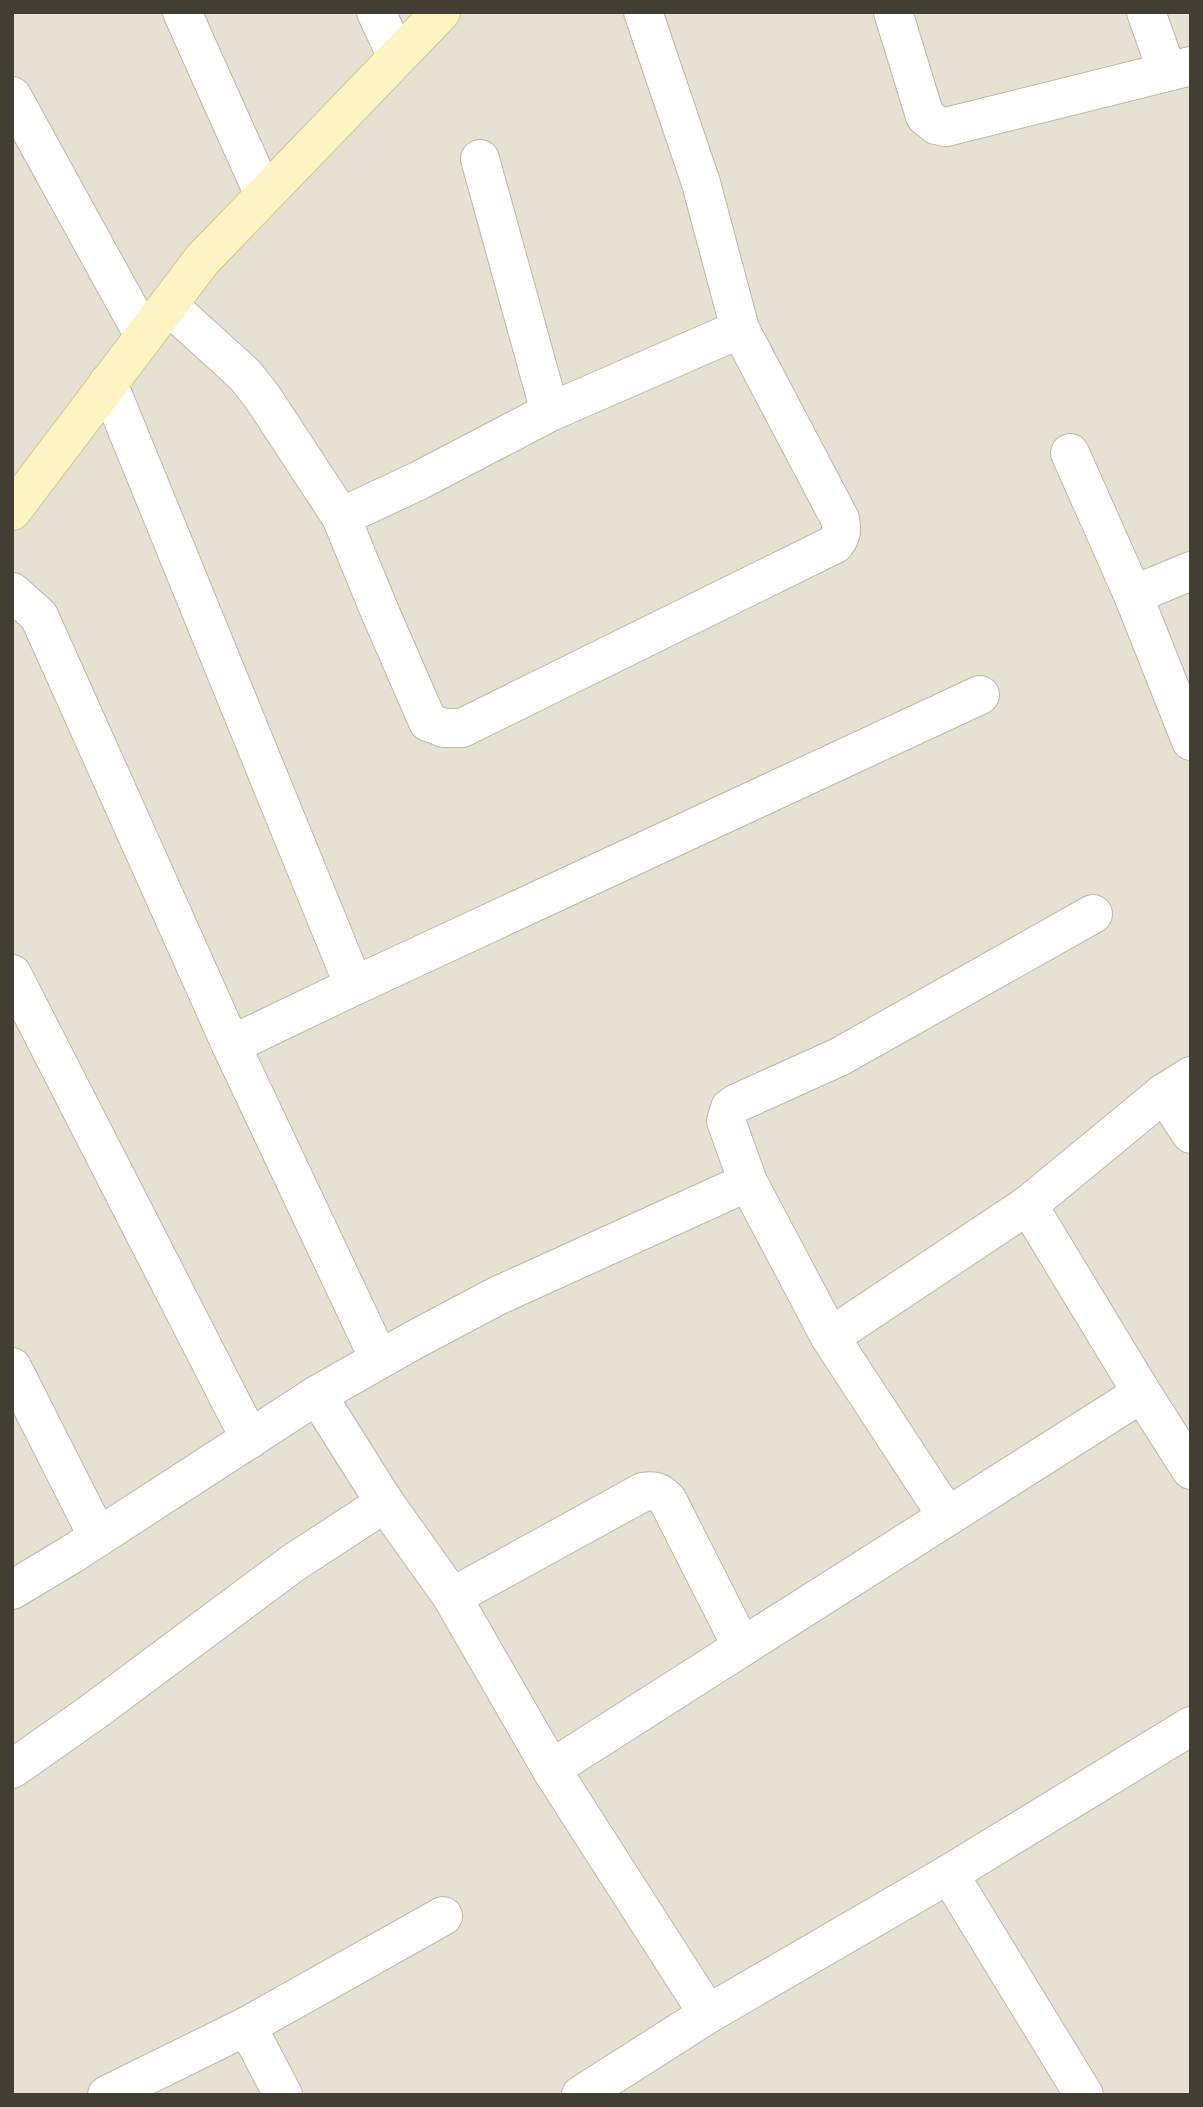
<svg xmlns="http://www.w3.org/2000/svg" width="1203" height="2107" font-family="'Varela Round',sans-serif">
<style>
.residential{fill:#e6e1d2}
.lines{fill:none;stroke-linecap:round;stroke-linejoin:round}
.street-casing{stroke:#bdb7a7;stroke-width:40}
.secondary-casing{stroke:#d1c594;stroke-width:40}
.street{stroke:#fff;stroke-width:38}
.secondary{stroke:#fef3c2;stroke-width:38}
</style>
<rect width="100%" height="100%" fill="#f2eee4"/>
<!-- residential -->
<rect class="residential" x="12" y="12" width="1179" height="2083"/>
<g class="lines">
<defs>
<g id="street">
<polyline points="182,12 264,195"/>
<polyline points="376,12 397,57"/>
<path d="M643,12l58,171 39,146 100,190c2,11 2,16 -5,25l-373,184h-18l-16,-6 -48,-110 -39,-95 77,-36 132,-69 190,-83"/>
<polyline points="893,12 925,116 936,125 946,127 1191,66"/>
<polyline points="1146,12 1167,71"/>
<polyline points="12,96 144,336"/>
<polyline points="480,159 550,412"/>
<polyline points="168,305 245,375 263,398 341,517"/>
<polyline points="108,383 354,986"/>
<polyline points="1070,453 1133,595 1191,741"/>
<polyline points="12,592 39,616 231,1045 379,1359"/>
<polyline points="1133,595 1191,571"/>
<polyline points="12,974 250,1439"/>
<polyline points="231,1045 354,986 980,695"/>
<polyline points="1164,1093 1191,1134"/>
<polyline points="1028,1205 1164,1093 1191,1076"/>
<polyline points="830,1337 748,1182 726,1121 730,1108 737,1103 839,1057 1093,914"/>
<polyline points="12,1367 98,1537"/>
<polyline points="317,1395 385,1503 452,1597"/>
<polyline points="947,1516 830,1337 1028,1205 1142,1393"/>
<polyline points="12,1590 72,1554 317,1395 414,1340 497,1296 748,1182"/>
<polyline points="742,1647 1142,1393 1191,1470"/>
<polyline points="12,1769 93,1712 293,1563 385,1503"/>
<path d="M551,1769l191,-122 -74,-146c-8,-9 -13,-11 -25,-9l-191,105 99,172 157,245"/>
<polyline points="949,1874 1084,2095"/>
<polyline points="247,2026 283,2095"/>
<polyline points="107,2095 247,2026 443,1916"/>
<polyline points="581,2095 708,2014 949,1874 1191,1726"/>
</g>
<polyline id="secondary" points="12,511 202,260 441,12"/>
</defs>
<!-- street casing -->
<use href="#street" class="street-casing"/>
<!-- secondary casing -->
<use href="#secondary" class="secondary-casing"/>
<!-- street -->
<use href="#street" class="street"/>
<!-- secondary -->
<use href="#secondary" class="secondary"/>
</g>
<!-- border -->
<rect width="1203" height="2107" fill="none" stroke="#433e34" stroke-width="28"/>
</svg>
